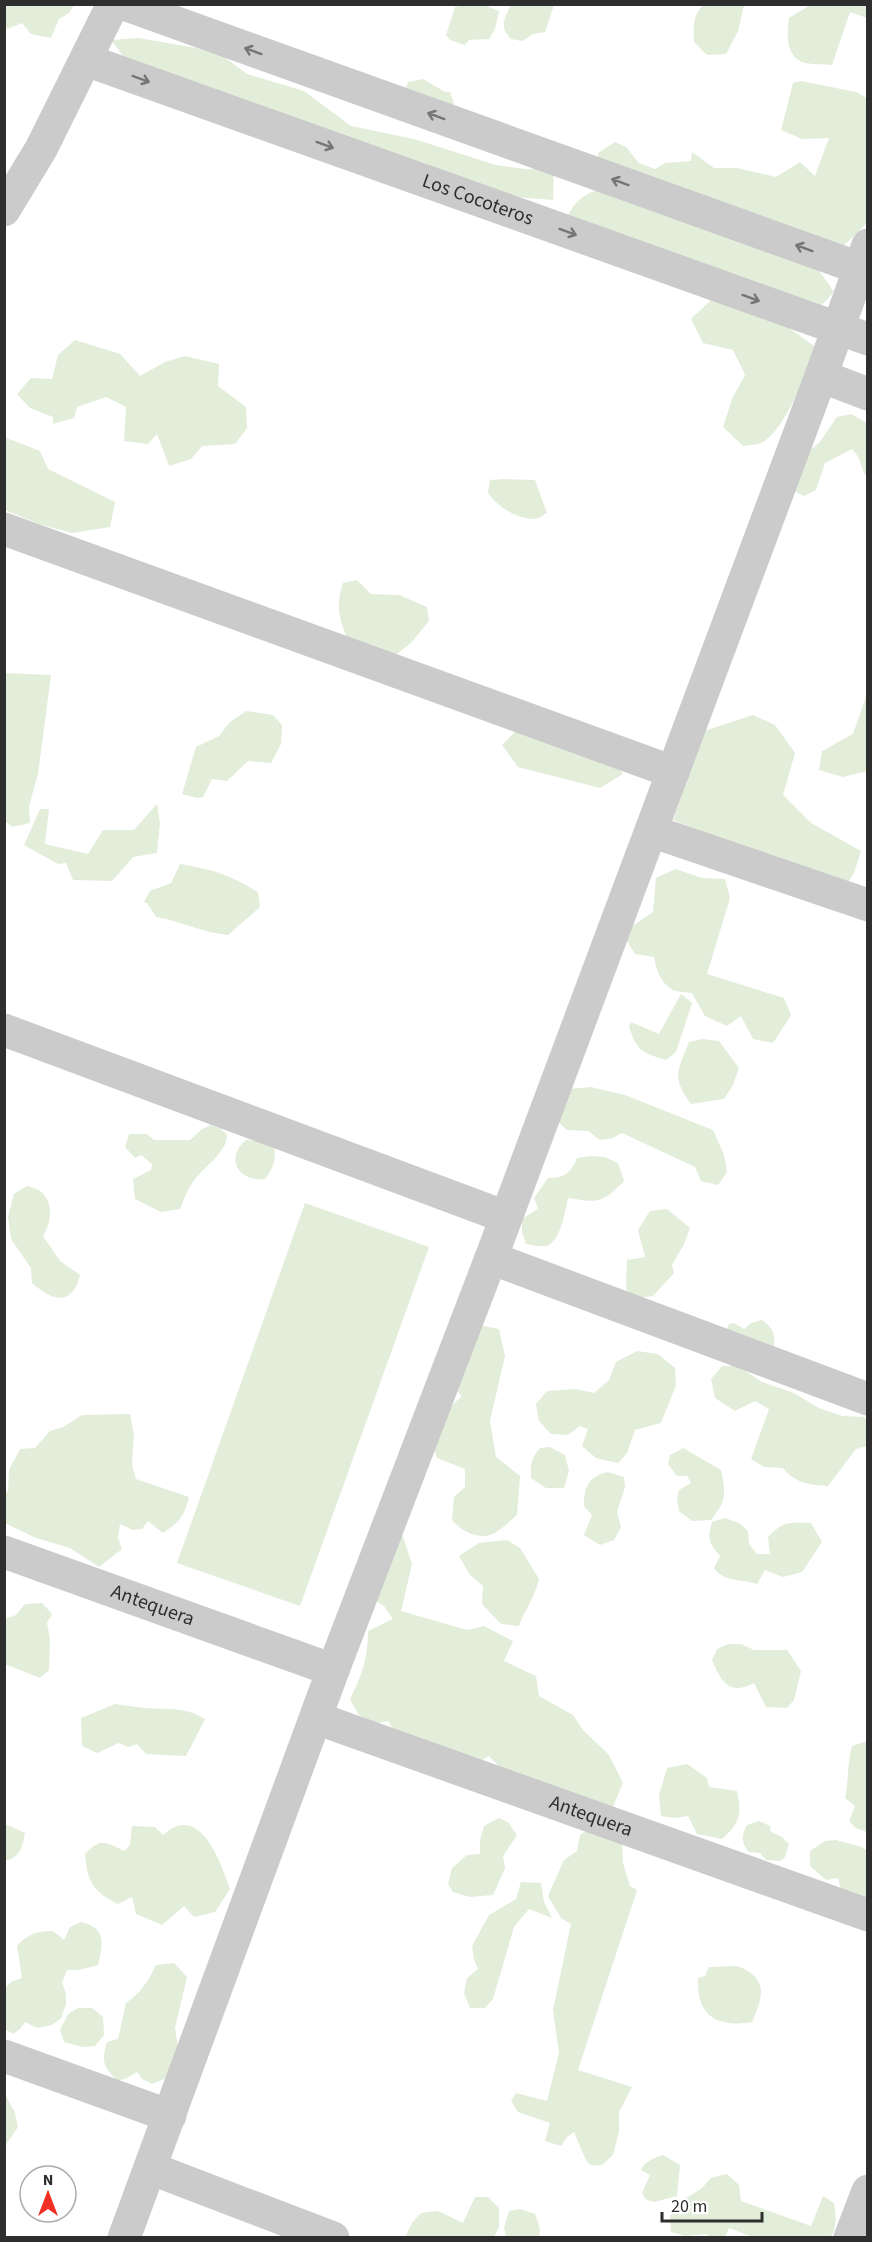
<svg xmlns="http://www.w3.org/2000/svg" width="872" height="2242" font-family="'Source Sans 3',sans-serif">
<style>
.green{fill:#e2edda}
.lines{fill:none;stroke-linecap:round;stroke-linejoin:round}
.minor{stroke:#cbcbcb;stroke-width:33}
.oneway{stroke:#757575}
.labels{text-anchor:middle;dominant-baseline:central;stroke-width:6;stroke-linejoin:round;paint-order:stroke}
.street-label{font-size:20px;fill:#2e2e2e;stroke:#fff}
</style>
<rect width="100%" height="100%" fill="#fff"/>
<!-- green -->
<g class="green">
<polygon points="5,4 74,4 74,5 69,13 59,19 51,38 31,34 22,23 7,29 5,24"/>
<polygon points="470,4 484,5 499,11 495,29 489,39 469,40 465,45 450,40 446,35 455,7"/>
<path d="M509,5h45l-9,27 -12,2 -11,7 -11,-2c-11,-12 -8,-18 -1,-32z"/>
<path d="M703,5h41l-6,26 -12,23 -19,1 -13,-13c-1,-14 -1,-27 9,-37z"/>
<path d="M807,5h60v13l-17,-6 -18,53c-9,-1 -22,0 -30,-3 -17,-8 -15,-29 -13,-44l18,-11z"/>
<polygon points="139,38 196,48 223,56 247,74 304,91 351,126 414,139 496,165 525,169 554,169 553,200 526,198 498,193 471,184 422,162 395,156 129,64 111,40"/>
<polygon points="423,79 445,92 450,92 457,112 402,98 408,82"/>
<path d="M801,81l55,11 11,6v125l-30,29 -21,14 18,26 -16,17 -253,-82c4,-21 15,-31 34,-38l-1,-36 17,-11 11,5 13,16 16,6 10,-6 26,-2 1,-9 22,16h23l39,9 24,-15 15,14 14,-38 -27,1 -21,-9 12,-47z"/>
<path d="M712,299l56,14 49,35c-9,23 -34,86 -56,95 -5,2 -13,2 -18,3l-20,-19 9,-28 13,-24 -12,-25 -30,-7 -12,-24z"/>
<polygon points="75,340 120,354 140,376 165,362 185,356 219,364 218,386 246,407 247,428 235,444 202,446 191,459 169,466 157,434 148,444 124,441 126,407 106,397 77,407 74,418 53,424 53,417 30,408 17,394 31,378 52,379 58,355"/>
<path d="M851,414l16,9v55c-7,-11 -4,-17 -15,-29l-27,14 -9,27 -12,6 -12,-6 14,-37 13,-10 18,-26z"/>
<polygon points="4,437 40,451 48,469 115,502 110,527 72,533 39,524 5,510"/>
<path d="M504,479l31,1 12,33c-4,2 -9,6 -13,6 -18,0 -37,-13 -46,-26l2,-13z"/>
<path d="M357,580l14,14 28,1 28,12 2,14 -18,22 -25,19 -34,-10c-9,-27 -19,-40 -9,-69z"/>
<polygon points="5,673 51,675 38,774 29,806 30,823 12,827 5,821"/>
<polygon points="867,694 867,771 843,777 819,770 822,751 853,734"/>
<polygon points="246,711 273,715 282,725 281,744 271,763 248,761 227,781 212,779 203,797 197,798 182,794 196,747 219,736 230,722"/>
<polygon points="753,715 775,725 795,753 783,795 811,823 861,851 854,873 846,885 730,843 673,820 704,731"/>
<polygon points="522,725 608,751 623,774 600,788 518,767 502,745"/>
<polygon points="157,804 160,823 157,853 133,857 112,881 73,880 66,863 58,864 24,845 40,809 49,809 45,844 88,854 103,830 134,830"/>
<path d="M180,864c34,6 48,10 78,28l2,15 -32,28c-25,-2 -47,-14 -72,-18l-9,-14 -3,-1 6,-11 21,-8z"/>
<path d="M676,869l26,9 23,1 5,19 -23,76 77,24 7,17 -18,28 -20,-4 -12,-23 -14,10 -22,-10 -13,-23c-5,-1 -15,-1 -19,-3 -12,-6 -17,-21 -19,-33l-19,-3 -13,-21 31,-21 3,-34z"/>
<path d="M681,994l11,9 -16,49 -10,8c-24,-7 -30,-10 -37,-34l2,-4 28,12z"/>
<path d="M702,1039l17,2 20,27 -6,17 -9,14 -33,5c-20,-27 -13,-34 -2,-62z"/>
<polygon points="591,1087 625,1095 713,1130 724,1155 727,1172 718,1185 701,1181 695,1167 622,1133 613,1138 600,1140 588,1131 567,1130 553,1117 570,1089"/>
<path d="M210,1125l10,3 7,7c0,18 -24,32 -34,47 -6,8 -9,18 -13,27l-19,3 -26,-13 -2,-20 18,-9 1,-6 -11,-9 -6,3 -10,-11 4,-13h18l7,6h36l11,-10z"/>
<path d="M246,1140l16,1 12,4c2,15 0,22 -9,34 -26,3 -41,-20 -19,-39z"/>
<path d="M591,1156l14,1 13,6 6,18c-22,22 -25,22 -56,17 -3,13 -7,44 -22,48 -6,1 -14,-1 -20,-2l-4,-12v-13l16,-10 -4,-11 14,-20c17,0 23,-5 29,-20z"/>
<path d="M27,1186c4,1 10,3 13,5 15,12 11,32 3,45l17,25 20,14c-8,32 -27,26 -48,8l-1,-15 -20,-29 -3,-22 6,-23z"/>
<polygon points="305,1203 429,1247 300,1606 177,1563"/>
<polygon points="667,1209 690,1228 684,1244 672,1265 674,1273 653,1296 631,1299 626,1288 627,1260 645,1257 638,1230 650,1211"/>
<path d="M762,1320c10,8 13,12 12,25l-6,6 -45,-11 6,-16 5,-1 10,6 7,-6z"/>
<path d="M474,1324l25,5 6,27 -15,65 6,36 24,19 -3,39c-7,6 -18,17 -27,20 -14,4 -30,-5 -38,-15l2,-23 11,-10v-18l-28,-11 -7,-21 8,-19 24,-22 -13,-12z"/>
<polygon points="637,1351 658,1354 675,1368 676,1385 661,1423 635,1430 627,1453 618,1463 596,1458 582,1446 588,1429 580,1426 568,1435 551,1434 539,1421 536,1404 547,1391 575,1389 594,1393 609,1380 616,1362"/>
<path d="M722,1366h16l24,16 32,11 25,15 23,8 22,1 3,4v25l-11,3 -28,37c-19,-1 -33,-3 -45,-18l-19,-1 -13,-8 18,-50 -14,-8 -20,10 -20,-13 -4,-19z"/>
<path d="M130,1414l4,21 -2,30 4,14 53,18c-5,20 -9,24 -26,36l-15,-12 -6,8 -9,1 -13,-6 -2,14 4,11 -23,18 -29,-19 -34,-10 -31,-15v-30l3,-2 1,-21 11,-21 15,-1 15,-17 13,-4 19,-12z"/>
<path d="M550,1447l15,8 4,16 -5,17h-18l-15,-10c-1,-13 0,-20 9,-30z"/>
<path d="M683,1448l38,22c5,24 6,30 -10,50l-19,1 -13,-10 -2,-12 2,-9 12,-7 -4,-7h-10l-9,-12 2,-9z"/>
<path d="M608,1472l16,5 1,10 -8,25 4,15 -7,13 -14,5 -16,-10 8,-20 -8,-9c0,-19 4,-29 24,-34z"/>
<path d="M725,1518l14,5 9,8 1,13 8,10h13l-2,-17c15,-16 21,-15 43,-14l11,19 -20,30 -19,5 -18,-7 -8,14c-15,-5 -34,-2 -43,-16l6,-12c-11,-12 -13,-19 -8,-34z"/>
<path d="M401,1531l11,33 -11,47 66,19 17,-4 29,15 -9,20 32,15 3,20 34,19 10,15 26,25 14,28 -11,26 -100,-29 -23,-24 -15,9 -77,-30 -9,-14 -16,3 -14,-10 -8,-15c12,-24 18,-41 18,-68l25,-12 -9,-13 -27,-17z"/>
<path d="M507,1540l13,8 19,31c-4,18 -14,30 -20,47l-18,-2 -19,-20 1,-18 -13,-11 -11,-19 20,-13z"/>
<polygon points="42,1603 52,1614 47,1623 50,1639 49,1670 40,1678 5,1664 4,1619 16,1615 25,1604"/>
<path d="M728,1644h13l13,6h33l14,21 -7,29 -7,8 -21,-1 -12,-24c-5,2 -11,5 -15,5 -16,1 -22,-17 -27,-28l5,-11z"/>
<path d="M115,1704c10,1 19,3 29,4 24,2 39,-2 61,11l-19,37 -40,-2 -9,-10 -9,3 -9,-4 -22,10 -15,-7 -1,-28z"/>
<path d="M867,1741h1l-1,91 -11,-4 -7,-7 6,-15 -10,-8c4,-18 2,-34 7,-52z"/>
<path d="M687,1764l20,14 2,9 28,4c5,23 3,32 -15,48l-25,-5 -9,-18 -13,2 -14,-2 -2,-21 8,-27z"/>
<polygon points="499,1818 508,1822 517,1835 503,1856 505,1868 493,1895 470,1897 453,1892 448,1884 452,1868 467,1855 480,1854 480,1840 484,1826"/>
<path d="M759,1821l11,5 1,6 11,5 7,7 -4,13 -5,4 -14,-1 -6,-7 -11,-1c-8,-9 -8,-16 -2,-27z"/>
<path d="M5,1824l20,9c-2,14 -6,25 -20,28z"/>
<path d="M132,1826l23,1 8,8c4,-3 8,-7 12,-8 30,-13 48,42 55,62l-15,23 -21,5 -10,-11 -22,19 -26,-11 -4,-17 -14,7c-25,-12 -31,-23 -33,-50 17,-18 21,-11 40,-3l5,-7z"/>
<path d="M586,1831l36,11 1,21 7,23 7,4 -59,180 54,17 -13,25v20l-6,23 -11,10c-4,0 -7,1 -11,0 -6,-2 -13,-25 -17,-33l-7,5 -6,9 -16,-5 5,-18 -32,-11 -7,-11 5,-8 31,8 12,-48 -6,-43 18,-86 -10,-6 -13,-22 16,-36 13,-9 3,-16z"/>
<polygon points="836,1840 862,1847 867,1851 867,1901 842,1895 838,1878 826,1880 810,1866 810,1851 825,1841"/>
<polygon points="521,1882 541,1883 544,1902 552,1918 529,1909 514,1927 493,1999 485,2008 470,2008 464,1993 467,1978 478,1969 474,1960 472,1946 489,1915 516,1899"/>
<path d="M81,1922c26,6 22,22 17,43l-19,5h-12l-5,13 4,10v11l-5,14 -9,7 -15,3 -12,-6 -5,7 -7,5 -8,-5v-41l6,-6 11,-4 -5,-32c10,-12 21,-15 36,-15l11,9 6,-13z"/>
<path d="M174,1963l13,14 -12,51 3,20 -7,28 -19,8 -10,-5 -5,-7 -10,6 -9,3c-15,-14 -17,-20 -11,-39l11,-3 8,-36c15,-11 22,-21 30,-38z"/>
<path d="M737,1966c31,11 27,30 15,56 -35,6 -56,-6 -54,-44l7,-2 4,-9z"/>
<polygon points="78,2008 92,2008 103,2017 104,2035 95,2046 82,2047 64,2042 60,2030 68,2014"/>
<polygon points="5,2094 15,2113 18,2127 5,2146"/>
<path d="M663,2155l17,10 -3,31 -23,6 -9,-3 -3,-6 8,-18 -9,-5c4,-9 13,-12 22,-15z"/>
<path d="M727,2174l12,11 2,16 70,25 12,-30 11,7c2,12 3,24 -3,34h-78l-24,-9 -4,9h-14l-5,-3 -21,2 -14,-4 -1,-16 6,-12 25,-15 10,-11z"/>
<polygon points="475,2197 488,2197 499,2208 499,2227 494,2237 405,2237 412,2223 421,2213 438,2211 463,2223"/>
<polygon points="520,2209 535,2214 540,2229 539,2237 506,2237 504,2228 509,2211"/>
</g>
<g class="lines">
<!-- minor -->
<g class="minor">
<polyline points="124,4 859,268"/>
<path id="s1" d="M86,60l782,279"/>
<polyline points="4,210 41,149 113,4"/>
<polyline points="821,376 868,394"/>
<polyline points="4,529 673,772"/>
<polyline points="651,831 868,905"/>
<polyline points="4,1030 506,1217"/>
<polyline points="491,1258 821,376 868,245"/>
<path id="s2" d="M4,1552l329,118"/>
<path id="s3" d="M316,1718l552,197"/>
<polyline points="4,2056 170,2116"/>
<polyline points="150,2168 333,2238"/>
<polyline points="124,2238 333,1670 491,1258 868,1399"/>
<polyline points="850,2238 868,2191"/>
</g>
</g>
<!-- one-way arrows -->
<defs><path id="oneway-shaft" d="M-6 0H5M1.5-3L5.5 0L1.5 3" fill="none" stroke-width="1.6" stroke-linecap="round" stroke-linejoin="round" transform="scale(1.5)"/></defs>
<g class="oneway">
<use href="#oneway-shaft" transform="translate(253 51) rotate(-160)"/>
<use href="#oneway-shaft" transform="translate(141 79) rotate(20)"/>
<use href="#oneway-shaft" transform="translate(436 116) rotate(-160)"/>
<use href="#oneway-shaft" transform="translate(325 145) rotate(20)"/>
<use href="#oneway-shaft" transform="translate(620 182) rotate(-160)"/>
<use href="#oneway-shaft" transform="translate(568 232) rotate(20)"/>
<use href="#oneway-shaft" transform="translate(804 248) rotate(-160)"/>
<use href="#oneway-shaft" transform="translate(751 298) rotate(20)"/>
</g>
<g class="labels">
<!-- street labels -->
<g class="street-label">
<text stroke="none"><textPath href="#s1" startOffset="416">Los Cocoteros</textPath></text>
<text stroke="none"><textPath href="#s2" startOffset="158">Antequera</textPath></text>
<text stroke="none"><textPath href="#s3" startOffset="292">Antequera</textPath></text>
</g>
</g>
<!-- border -->
<rect width="872" height="2242" fill="none" stroke="#2e2e2e" stroke-width="12"/>
<!-- north arrow -->
<g transform="translate(48 2194)"><circle r="28" fill="#ffffff" stroke="#ababab" stroke-width="1.5"/>
<path d="M0-4.5L10 22L0 15L-10 22Z" fill="#f12f24"/>
<text y="-9" font-size="16" font-weight="bold" text-anchor="middle" fill="#2e2e2e">N</text>
</g>
<!-- scale -->
<path d="M662 2212v9h100v-9" fill="none" stroke="#2e2e2e" stroke-width="3"/>
<text x="671" y="2212" font-size="18" fill="#2e2e2e" stroke="#ffffff" stroke-width="4.5" paint-order="stroke">20 m</text>
</svg>
